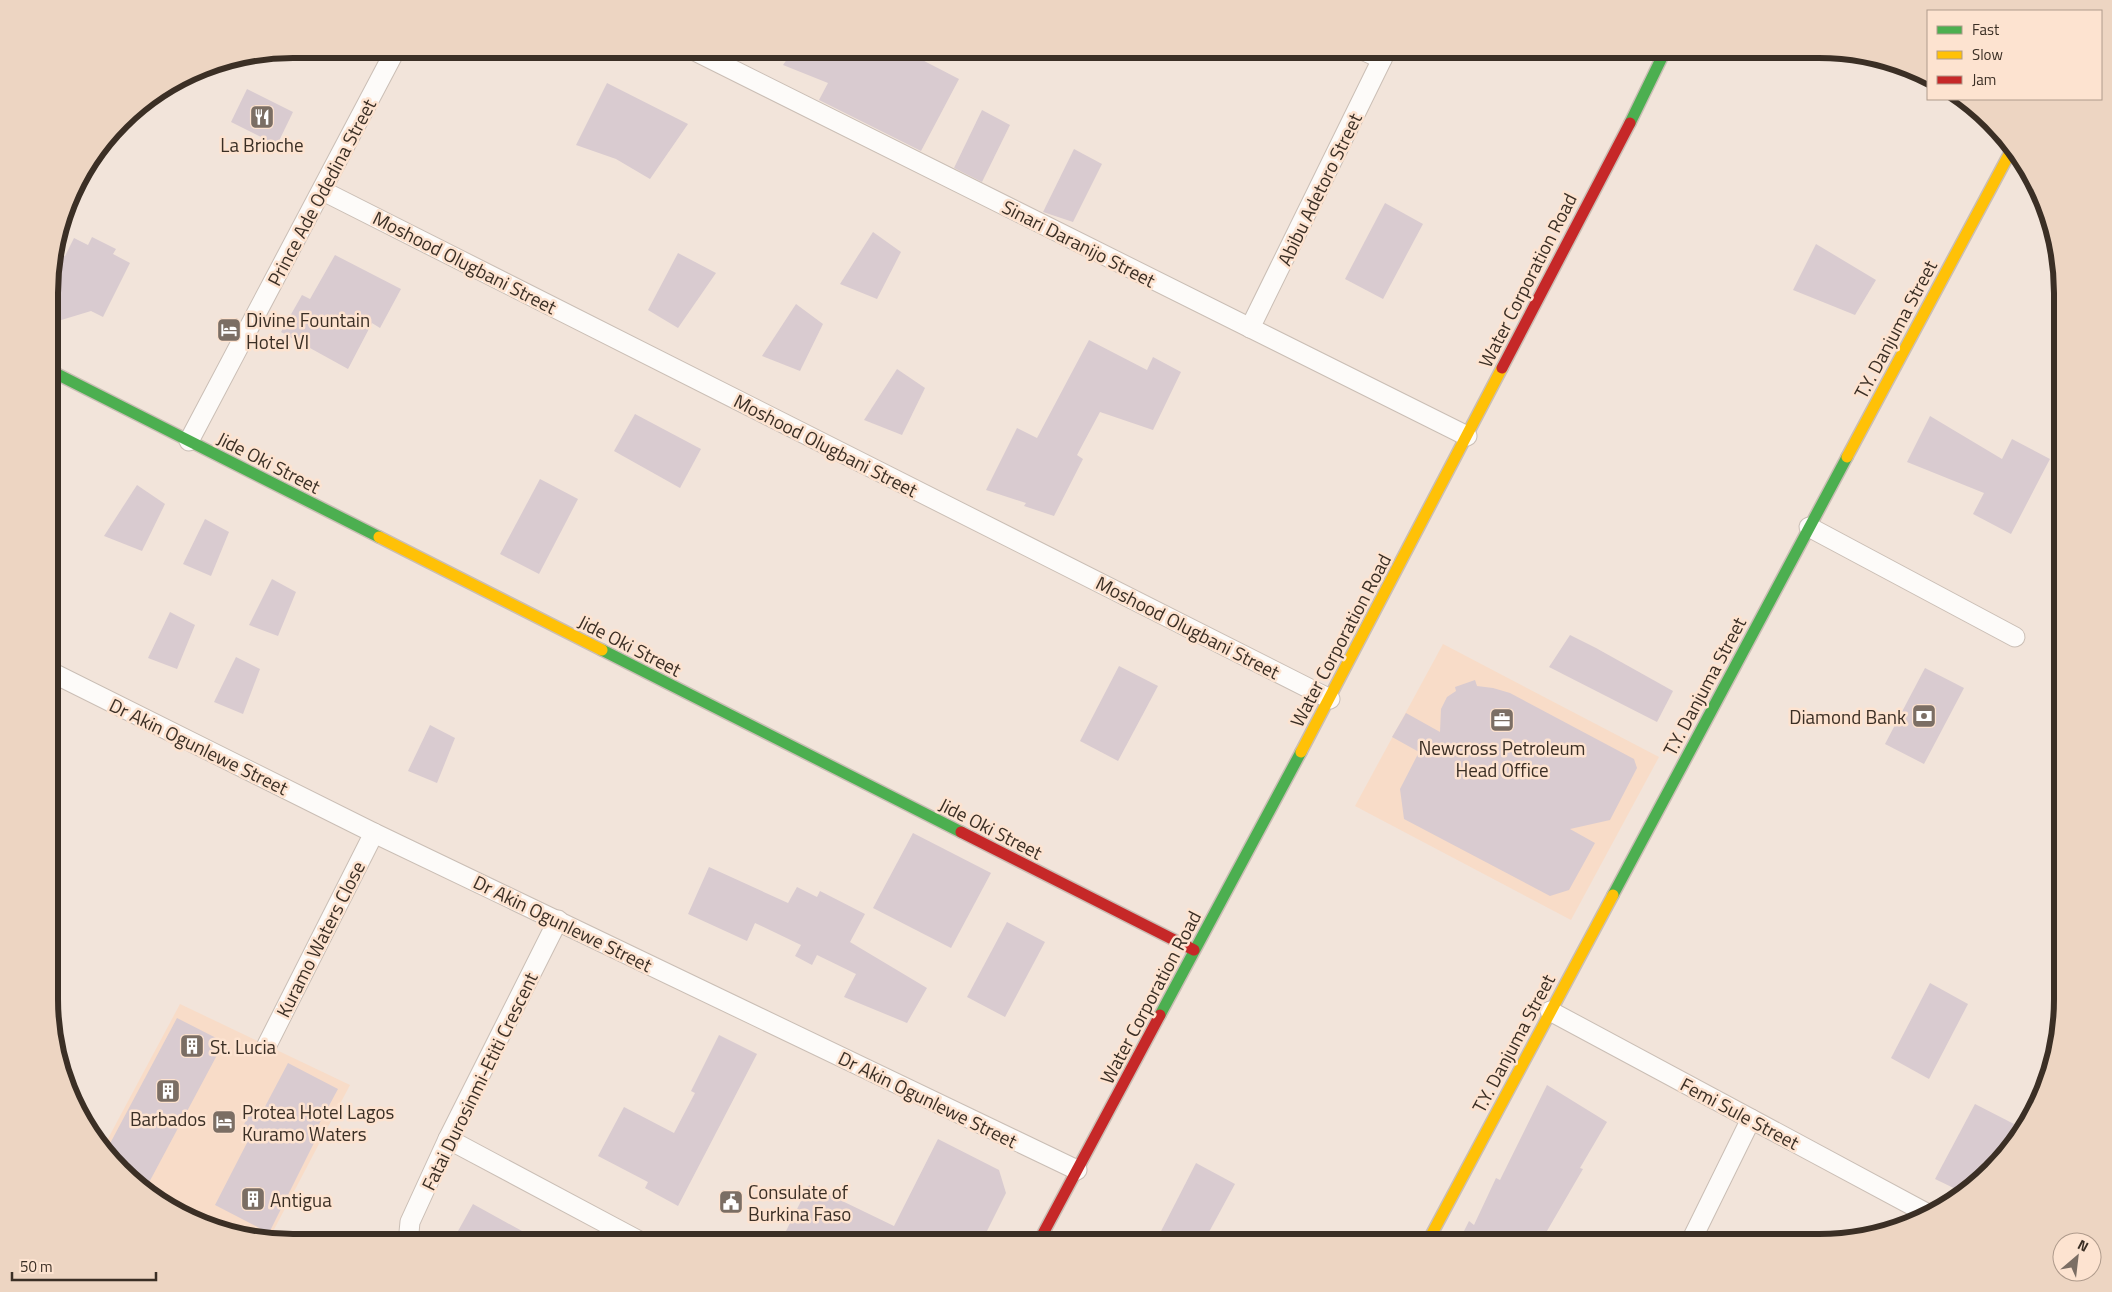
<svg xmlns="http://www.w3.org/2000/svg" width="2112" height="1292" font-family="'Titillium Web',sans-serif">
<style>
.built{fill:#f8dcc8}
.building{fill:#d9cbd0}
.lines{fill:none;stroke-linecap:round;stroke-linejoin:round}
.street-casing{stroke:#cabeb5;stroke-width:21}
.fast-casing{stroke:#cabeb5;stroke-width:14}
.slow-casing{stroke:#cabeb5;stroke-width:14}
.jam-casing{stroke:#cabeb5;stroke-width:14}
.street{stroke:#fdfbf9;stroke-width:19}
.fast{stroke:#4caf50;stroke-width:11}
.slow{stroke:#ffc107;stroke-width:11}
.jam{stroke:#c62828;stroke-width:11}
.labels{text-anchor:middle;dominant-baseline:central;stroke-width:5;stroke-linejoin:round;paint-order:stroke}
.poi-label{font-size:19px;fill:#3b2f25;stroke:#fde3d0;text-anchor:start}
.street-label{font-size:19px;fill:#3b2f25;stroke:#fde3d0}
.rim{fill:none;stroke:#3b2f25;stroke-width:6}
</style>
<rect width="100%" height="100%" fill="#f2e4da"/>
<!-- built -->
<g class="built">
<polygon points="1443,644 1659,757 1571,920 1355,806"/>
<polygon points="180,1004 350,1085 269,1239 215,1230 158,1202 103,1148"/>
</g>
<!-- building -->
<g class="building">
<polygon points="794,49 901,49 959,79 921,151 819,100 828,83 783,65"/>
<polygon points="607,83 688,124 650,179 616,159 576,145"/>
<polygon points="247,89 293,112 277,145 231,122"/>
<polygon points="982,110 1010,125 982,182 954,168"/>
<polygon points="1074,149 1102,164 1073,222 1043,212"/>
<polygon points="1385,203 1423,224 1383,299 1345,279"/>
<polygon points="873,232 901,252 877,299 840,284"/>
<polygon points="92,237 116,249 113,254 130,263 103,317 91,311 58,321 51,317 51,259 65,256 74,238 88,245"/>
<polygon points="1816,244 1876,280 1855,315 1793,290"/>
<polygon points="678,253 716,273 678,328 648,310"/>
<polygon points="335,255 401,289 380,328 372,323 348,369 281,332 302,295 310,299"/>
<polygon points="796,304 823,324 800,371 762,356"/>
<polygon points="1089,340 1147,370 1153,357 1181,372 1153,430 1100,412 1077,455 1083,459 1054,516 1024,506 1026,503 986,490 1017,428 1037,438"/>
<polygon points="897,369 925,388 902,435 864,420"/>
<polygon points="635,414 701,449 680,488 614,451"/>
<polygon points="1930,416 2002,459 2012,439 2050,459 2011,534 1973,514 1984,493 1907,462"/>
<polygon points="540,479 578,499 539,574 500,554"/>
<polygon points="137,485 165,504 142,551 104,536"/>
<polygon points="205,519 229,532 211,576 183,564"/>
<polygon points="272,579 296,592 278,636 249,625"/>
<polygon points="170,612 195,625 177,669 148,658"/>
<polygon points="1570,635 1596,648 1673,691 1657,722 1549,667"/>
<polygon points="236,657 260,669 243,714 214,702"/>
<polygon points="1119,666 1158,686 1118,761 1080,741"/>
<polygon points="1925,668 1964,688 1924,764 1885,744"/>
<polygon points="1475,680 1477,686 1493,688 1510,693 1634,759 1637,768 1610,820 1570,829 1595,843 1569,890 1550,896 1404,819 1400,789 1419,752 1392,737 1406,713 1440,732 1441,709 1447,697 1456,691 1455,687"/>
<polygon points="430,725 455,738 437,783 408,771"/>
<polygon points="913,833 991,873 951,948 873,908"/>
<polygon points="709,867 788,903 797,887 817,897 820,891 865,914 850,942 927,988 907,1023 844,997 856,974 817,955 812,965 795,956 801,945 755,923 747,941 688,914"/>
<polygon points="1007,922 1045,942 1005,1017 967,997"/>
<polygon points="1930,983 1968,1004 1929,1079 1891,1058"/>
<polygon points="177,1018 224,1042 145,1190 106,1151"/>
<polygon points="719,1035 757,1054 678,1206 645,1188 648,1182 598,1156 624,1107 674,1133 695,1093 691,1091"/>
<polygon points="288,1063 338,1089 317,1128 321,1129 269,1233 215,1205 251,1135 241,1130 250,1113 259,1118"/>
<polygon points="1547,1085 1607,1122 1580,1168 1583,1169 1540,1243 1458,1243 1469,1221 1474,1225 1496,1178 1500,1180"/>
<polygon points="1975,1104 2014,1124 1986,1176 1964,1193 1935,1179"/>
<polygon points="938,1139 999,1170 1006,1193 981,1243 963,1243 945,1234 940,1243 811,1243 786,1231 809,1185 894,1226"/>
<polygon points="1196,1163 1235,1184 1203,1243 1165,1243 1157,1239"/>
<polygon points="473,1204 522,1231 516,1243 464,1243 468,1236 458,1231"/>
</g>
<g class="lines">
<defs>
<g id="street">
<polyline points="691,49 1467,436"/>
<polyline points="1360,49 1382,59"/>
<polyline points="323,191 1330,699"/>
<polyline points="1250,328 1387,49"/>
<polyline points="189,441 396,49"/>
<polyline points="1809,527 2015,637"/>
<polyline points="51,672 374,833 1077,1170"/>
<polyline points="1550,1011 1930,1215"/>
<polyline points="267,1045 374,833"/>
<polyline points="448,1139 643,1243"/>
<polyline points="408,1243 410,1222 448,1139 558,920"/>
<polyline points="1690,1243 1751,1119"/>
</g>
<g id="fast">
<polyline points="1630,123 1666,49"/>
<polyline points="51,371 379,537"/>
<polyline points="602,650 961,832"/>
<polyline points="1613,895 1847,457"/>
<polyline points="1160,1015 1301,752"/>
</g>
<g id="slow">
<polyline points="1847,457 2013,147"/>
<polyline points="379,537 602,650"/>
<polyline points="1301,752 1502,368"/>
<polyline points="1427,1243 1613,895"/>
</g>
<g id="jam">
<polyline points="1502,368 1630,123"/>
<polyline points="961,832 1194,950"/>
<polyline points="1038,1243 1160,1015"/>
</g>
</defs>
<!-- street casing -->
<use href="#street" class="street-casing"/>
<!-- fast casing -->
<use href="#fast" class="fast-casing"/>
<!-- slow casing -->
<use href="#slow" class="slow-casing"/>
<!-- jam casing -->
<use href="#jam" class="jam-casing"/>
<!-- street -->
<use href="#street" class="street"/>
<!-- fast -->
<use href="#fast" class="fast"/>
<!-- slow -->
<use href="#slow" class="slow"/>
<!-- jam -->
<use href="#jam" class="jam"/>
</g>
<!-- icons -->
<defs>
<symbol id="restaurant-square" viewBox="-11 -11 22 22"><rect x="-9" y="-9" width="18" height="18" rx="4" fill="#7b6e64" stroke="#fde3d0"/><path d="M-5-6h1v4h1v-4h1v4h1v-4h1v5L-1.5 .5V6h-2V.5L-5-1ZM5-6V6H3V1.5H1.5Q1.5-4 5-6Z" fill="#fff"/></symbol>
<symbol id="hotel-square" viewBox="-11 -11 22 22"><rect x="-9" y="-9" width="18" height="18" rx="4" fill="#7b6e64" stroke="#fde3d0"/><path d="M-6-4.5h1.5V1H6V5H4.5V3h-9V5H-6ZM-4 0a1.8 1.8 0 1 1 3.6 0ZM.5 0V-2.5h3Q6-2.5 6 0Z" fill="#fff"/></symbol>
<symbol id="bank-square" viewBox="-11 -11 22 22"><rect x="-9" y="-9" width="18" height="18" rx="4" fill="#7b6e64" stroke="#fde3d0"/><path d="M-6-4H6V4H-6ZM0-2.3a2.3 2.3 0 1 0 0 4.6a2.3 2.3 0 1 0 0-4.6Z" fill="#fff"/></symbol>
<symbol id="office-square" viewBox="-11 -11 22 22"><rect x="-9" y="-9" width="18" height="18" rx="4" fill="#7b6e64" stroke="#fde3d0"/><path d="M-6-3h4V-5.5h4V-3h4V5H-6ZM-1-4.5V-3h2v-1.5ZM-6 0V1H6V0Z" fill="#fff"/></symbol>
<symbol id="building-square" viewBox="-11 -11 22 22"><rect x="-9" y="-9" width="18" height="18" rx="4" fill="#7b6e64" stroke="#fde3d0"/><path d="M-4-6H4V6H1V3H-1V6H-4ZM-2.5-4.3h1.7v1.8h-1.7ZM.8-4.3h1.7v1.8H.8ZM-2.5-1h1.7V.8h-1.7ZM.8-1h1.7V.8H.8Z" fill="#fff"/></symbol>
<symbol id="civic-square" viewBox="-11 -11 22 22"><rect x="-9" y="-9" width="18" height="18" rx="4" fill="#7b6e64" stroke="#fde3d0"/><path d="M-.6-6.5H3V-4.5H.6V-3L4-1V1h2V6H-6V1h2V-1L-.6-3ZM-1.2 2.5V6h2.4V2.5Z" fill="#fff"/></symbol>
</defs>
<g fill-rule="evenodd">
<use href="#restaurant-square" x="248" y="103" width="28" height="28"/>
<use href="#hotel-square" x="215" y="316" width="28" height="28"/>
<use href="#bank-square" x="1910" y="702" width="28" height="28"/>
<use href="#office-square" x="1488" y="706" width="28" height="28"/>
<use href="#building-square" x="178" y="1032" width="28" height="28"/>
<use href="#building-square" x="154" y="1077" width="28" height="28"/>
<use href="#hotel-square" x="210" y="1108" width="28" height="28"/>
<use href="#building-square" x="239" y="1185" width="28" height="28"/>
<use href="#civic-square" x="717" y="1188" width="28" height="28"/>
</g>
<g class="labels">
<!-- poi labels -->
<g class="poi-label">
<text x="262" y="144" text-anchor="middle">La Brioche</text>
<text x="246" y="319">Divine Fountain<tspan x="246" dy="22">Hotel VI</tspan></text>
<text x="1906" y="716" text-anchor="end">Diamond Bank</text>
<text x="1502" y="747" text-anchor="middle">Newcross Petroleum<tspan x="1502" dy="22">Head Office</tspan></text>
<text x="210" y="1046">St. Lucia</text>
<text x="242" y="1111">Protea Hotel Lagos<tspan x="242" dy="22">Kuramo Waters</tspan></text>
<text x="168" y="1118" text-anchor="middle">Barbados</text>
<text x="748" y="1191">Consulate of<tspan x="748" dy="22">Burkina Faso</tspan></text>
<text x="270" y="1199">Antigua</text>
</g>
<!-- street labels -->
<g class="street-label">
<text transform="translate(1319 189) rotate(-64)">Abibu Adetoro Street</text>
<text transform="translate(321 192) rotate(-62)">Prince Ade Odedina Street</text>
<text transform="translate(1079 243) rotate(27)">Sinari Daranijo Street</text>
<text transform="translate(465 262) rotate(27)">Moshood Olugbani Street</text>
<text transform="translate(1527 280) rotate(-63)">Water Corporation Road</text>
<text transform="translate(1895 329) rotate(-62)">T.Y. Danjuma Street</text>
<text transform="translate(826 445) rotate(27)">Moshood Olugbani Street</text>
<text transform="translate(269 462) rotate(27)">Jide Oki Street</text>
<text transform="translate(1188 627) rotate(27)">Moshood Olugbani Street</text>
<text transform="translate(1340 640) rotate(-62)">Water Corporation Road</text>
<text transform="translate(630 645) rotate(27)">Jide Oki Street</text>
<text transform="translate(1704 686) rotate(-62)">T.Y. Danjuma Street</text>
<text transform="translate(199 746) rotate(26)">Dr Akin Ogunlewe Street</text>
<text transform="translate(991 828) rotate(27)">Jide Oki Street</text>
<text transform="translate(563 923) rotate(26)">Dr Akin Ogunlewe Street</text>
<text transform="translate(320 939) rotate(-63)">Kuramo Waters Close</text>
<text transform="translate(1150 997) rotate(-62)">Water Corporation Road</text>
<text transform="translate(1513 1043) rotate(-62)">T.Y. Danjuma Street</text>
<text transform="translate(479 1081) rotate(-64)">Fatai Durosinmi-Etiti Crescent</text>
<text transform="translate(928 1099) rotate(26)">Dr Akin Ogunlewe Street</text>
<text transform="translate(1740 1113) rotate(28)">Femi Sule Street</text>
</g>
</g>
<!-- crop -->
<path d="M0 0H2112V1292H0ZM293 58H1819A235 235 0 0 1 2054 293V999A235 235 0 0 1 1819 1234H293A235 235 0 0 1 58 999V293A235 235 0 0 1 293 58Z" fill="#edd5c2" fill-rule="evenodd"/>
<path class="rim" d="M293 58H1819A235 235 0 0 1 2054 293V999A235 235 0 0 1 1819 1234H293A235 235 0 0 1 58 999V293A235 235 0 0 1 293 58Z"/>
<!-- legend -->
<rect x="1927" y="10" width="175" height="90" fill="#fde3d0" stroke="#af9b8c"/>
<rect x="1937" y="26" width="25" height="8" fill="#4caf50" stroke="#af9b8c"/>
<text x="1972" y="35" font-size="15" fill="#3b2f25">Fast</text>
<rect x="1937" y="51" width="25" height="8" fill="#ffc107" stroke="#af9b8c"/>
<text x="1972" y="60" font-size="15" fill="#3b2f25">Slow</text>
<rect x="1937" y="76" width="25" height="8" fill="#c62828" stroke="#af9b8c"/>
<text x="1972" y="85" font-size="15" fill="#3b2f25">Jam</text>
<!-- north arrow -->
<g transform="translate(2077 1257) rotate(28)"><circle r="24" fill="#fde3d0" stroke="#af9b8c"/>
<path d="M0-4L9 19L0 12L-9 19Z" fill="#7b6e64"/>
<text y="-8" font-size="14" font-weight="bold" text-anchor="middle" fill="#3b2f25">N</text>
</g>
<!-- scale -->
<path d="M12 1272v8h144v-8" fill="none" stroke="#3b2f25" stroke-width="2.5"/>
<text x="20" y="1272" font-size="15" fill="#3b2f25" stroke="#fde3d0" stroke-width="4" paint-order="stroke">50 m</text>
</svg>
